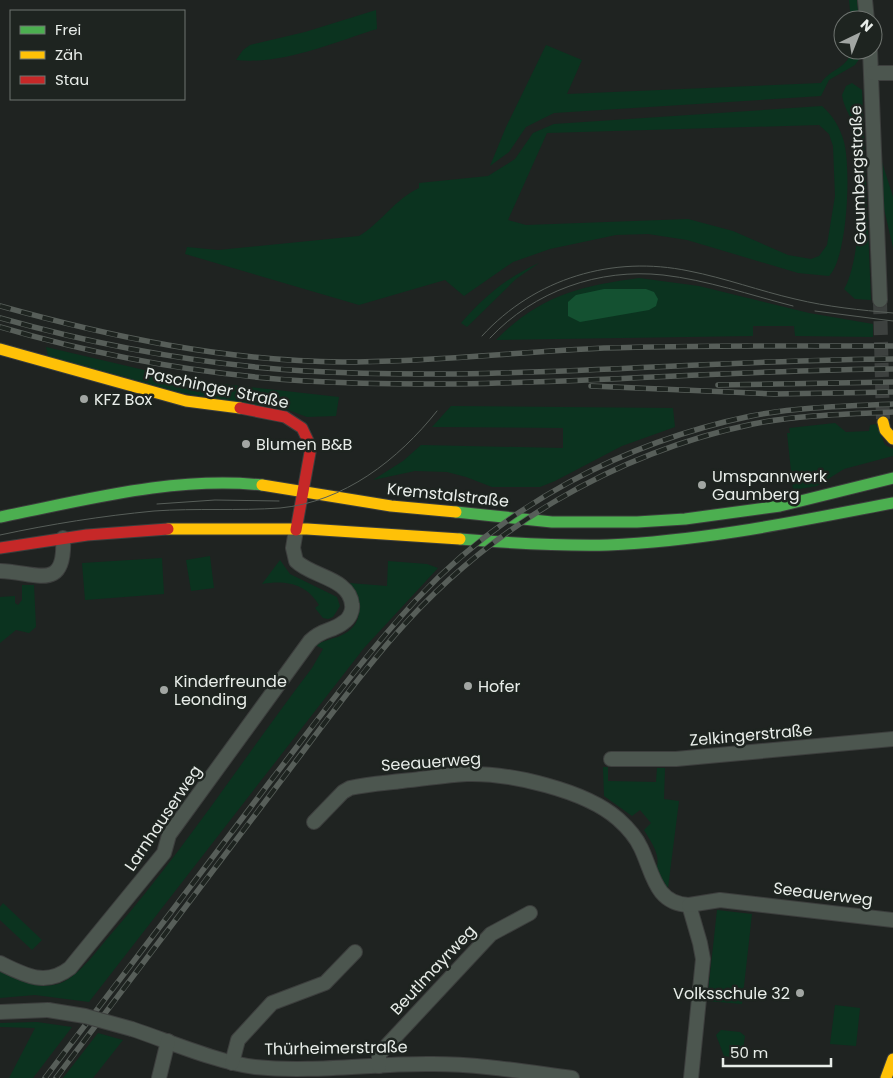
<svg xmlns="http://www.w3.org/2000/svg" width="893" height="1078" font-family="Poppins,sans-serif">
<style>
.green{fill:#0b331f;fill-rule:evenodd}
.water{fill:#145131}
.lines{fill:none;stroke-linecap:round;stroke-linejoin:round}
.street-tunnel{stroke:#3d413f;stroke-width:14;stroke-dasharray:14 7;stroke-linecap:butt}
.street-casing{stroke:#3c3e3d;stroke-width:16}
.fast-casing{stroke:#3c3e3d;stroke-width:13}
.slow-casing{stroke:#3c3e3d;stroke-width:13}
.jam-casing{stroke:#3c3e3d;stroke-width:13}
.street{stroke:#4c564f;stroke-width:14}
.fast{stroke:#4caf50;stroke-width:11}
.slow{stroke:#ffc107;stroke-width:11}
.jam{stroke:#c62828;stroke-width:11}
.tram{stroke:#575e59;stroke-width:1}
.rail-casing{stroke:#575e59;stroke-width:5.5}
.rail{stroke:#1e2420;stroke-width:4;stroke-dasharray:11;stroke-linecap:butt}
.street-bridge-casing{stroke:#3c3e3d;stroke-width:16;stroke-linecap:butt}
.street-bridge{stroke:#4c564f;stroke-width:14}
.poi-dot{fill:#a2a6a3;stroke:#1e2420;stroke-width:2}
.labels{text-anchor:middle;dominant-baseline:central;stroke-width:5;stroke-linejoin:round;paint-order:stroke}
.street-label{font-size:16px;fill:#e8ede9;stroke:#1e2420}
.poi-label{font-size:16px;fill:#e8ede9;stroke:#1e2420;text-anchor:start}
</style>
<rect width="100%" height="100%" fill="#1f2321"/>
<!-- green -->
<g class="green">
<polygon points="849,0 857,0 859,20 851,20"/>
<path d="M376,10l1,19c-45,14 -94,36 -141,31l7,-10 7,-5 55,-13z"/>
<path d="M546,45l36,15 -15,34 254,-11c10,-15 28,-15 30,-33h10l1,5 -7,10 -26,15 -8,16 -267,17 -28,14 -17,25 -19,14 16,-39z"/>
<path d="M852,83l10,7 9,210 -16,-1 -11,-10c16,-24 22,-126 14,-155 -4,-13 -14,-24 -16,-39l4,-9z"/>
<path d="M822,106c11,10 18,21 22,36 7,26 4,115 -15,134l-31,-3 -111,-33 -39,-6 -32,1 -66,14 -37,13 -49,34 -19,-16 -86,25 -174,-51 2,-7 31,3 141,-14c22,-13 36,-37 60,-48v-5l69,-7 27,-17 18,-26 21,-9zM819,125l10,9 4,12 2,50 -8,49 -8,11 -8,3 -23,-4 -55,-24 -45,-12 -162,6 -18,-5 39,-87z"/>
<polygon points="882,162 893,197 893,248 883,204"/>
<path d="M539,263l-23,16 -49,48 -6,-4c24,-27 45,-45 78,-60z"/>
<path d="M639,278l60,8 110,27 64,11v13l-78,-1 -1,-10h-41v10l-257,4c43,-44 84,-54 143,-62z"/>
<polygon points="46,347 187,380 339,397 336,416 307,417 288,410 182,393 48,356"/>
<polygon points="451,406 673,408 675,427 622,446 555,481 540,487 492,487 466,477 447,472 415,471 373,480 403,461 421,445 563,448 563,428 432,427"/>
<polygon points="835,423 846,432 869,431 870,425 876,424 885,445 893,449 893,456 844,469 817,486 793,490 787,433 790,433 789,428"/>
<polygon points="210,556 214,588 191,591 186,560"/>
<polygon points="162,558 164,594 85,600 82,563"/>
<path d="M280,560l10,14 47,23 3,9 -7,11 -5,2 -5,-1 -8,-10 4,-3c-13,-22 -34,-25 -57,-21z"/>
<path d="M388,561l39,3 11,4 -74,80 -275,354 -54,-7 -35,3v-27c19,9 40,20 61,12 20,-9 37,-34 51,-50 73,-84 133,-177 200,-265l11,-19 -8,-4c9,-5 20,-6 29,-11 22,-12 16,-35 5,-51l38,3z"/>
<polygon points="22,585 34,585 36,627 29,633 16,630 0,643 0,597 15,596 15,603 18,605 22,600"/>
<path d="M603,767h5v14l48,1 1,-14h8l-1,31 15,2 -11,87 -12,-18c6,-14 -5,-28 -12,-40l7,-7 -11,-13 -8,6 -28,-20z"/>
<polygon points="3,903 42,940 32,950 0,920 0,907"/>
<polygon points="717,910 752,914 742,1004 707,1001"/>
<polygon points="835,1005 860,1008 856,1046 830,1044"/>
<polygon points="37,1022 72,1027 33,1078 9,1078 35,1028 0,1027 0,1023"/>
<polygon points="721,1030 740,1032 745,1036 742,1056 738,1058 724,1056 716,1035"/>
<polygon points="98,1033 123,1040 93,1078 63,1078"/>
</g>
<!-- water -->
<polygon class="water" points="604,289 646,289 654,292 658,299 656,306 649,310 580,322 568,316 568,302 576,295"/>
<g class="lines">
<!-- street-tunnel -->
<polyline class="street-tunnel" points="880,300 883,422"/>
<defs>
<g id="street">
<polyline points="865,0 867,20"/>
<polyline points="870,50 880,300"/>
<polyline points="873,73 893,73"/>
<path d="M0,571c36,1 66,22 63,-33"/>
<polyline points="611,759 676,759 893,739"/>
<path d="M314,822l29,-30 7,-4c17,-4 35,-5 52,-7 22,-2 43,-6 65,-7 43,-1 118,16 151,45 9,8 18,18 23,29 12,25 14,56 48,57l11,38 3,16 -12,119"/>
<polyline points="689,905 720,900 893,920"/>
<path d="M0,963c24,12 46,24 70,5l94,-115 5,-18 141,-194c13,-13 22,-9 34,-19 5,-3 9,-11 8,-17 -2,-27 -40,-28 -56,-44l-3,-13 3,-18"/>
<polyline points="0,1012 48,1010"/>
<path d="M132,1029c36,12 87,34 123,38 59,6 119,-4 178,-3 47,0 93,8 139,14"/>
<polyline points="232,1063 238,1040 272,1003 325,983 355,952"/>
<polyline points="379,1066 379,1054 491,934 530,913"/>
<polyline points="159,1078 168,1041"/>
</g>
<g id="fast">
<polyline points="456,512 552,522 637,522 685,519 780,506 893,478"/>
<path d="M0,517c86,-17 174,-41 262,-32"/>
<path d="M460,539c49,4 99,7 148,6 96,-4 191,-24 285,-42"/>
</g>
<g id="slow">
<polyline points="0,349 186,401 240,408"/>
<polyline points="883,422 885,430 893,439"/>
<polyline points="262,485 391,506 456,512"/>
<polyline points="168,529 307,529 460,539"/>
<polyline points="886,1078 893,1059"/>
</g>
<g id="jam">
<polyline points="240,408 285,417 302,428 311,447 296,530"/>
<polyline points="0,548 87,535 168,529"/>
</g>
</defs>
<!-- street casing -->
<use href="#street" class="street-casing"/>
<!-- fast casing -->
<use href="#fast" class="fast-casing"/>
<!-- slow casing -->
<use href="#slow" class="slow-casing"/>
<!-- jam casing -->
<use href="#jam" class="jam-casing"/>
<!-- street -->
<use href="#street" class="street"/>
<!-- fast -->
<use href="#fast" class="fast"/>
<!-- slow -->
<use href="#slow" class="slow"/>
<!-- jam -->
<use href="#jam" class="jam"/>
<!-- tram -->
<g class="tram">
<polyline points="815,311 893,321"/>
<path d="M482,336c53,-58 131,-81 207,-65 36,7 71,20 106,28 33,8 65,11 98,14"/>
<path d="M490,338c44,-47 109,-70 173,-63 44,5 87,20 130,31"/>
<polyline points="157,504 215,500 279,501"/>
<path d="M0,535c51,-11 102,-19 154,-24 42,-3 84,0 126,-3 64,-6 118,-48 157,-97"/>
</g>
<defs>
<g id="rail">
<path d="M0,306c111,31 226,55 342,56 88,0 175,-10 262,-14 96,-3 193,-2 289,-2"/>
<path d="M0,318c100,28 203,47 306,53 196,11 392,-11 587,-12"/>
<path d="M0,327c99,29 204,48 306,54 196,11 392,-11 587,-12"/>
<polyline points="718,385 893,382"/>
<polyline points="591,386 774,394 893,392"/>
<path d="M45,1078c74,-98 150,-197 224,-295 48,-62 94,-126 147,-183 89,-95 208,-158 335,-184 46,-9 95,-10 142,-12"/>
<path d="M56,1078c74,-97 147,-195 221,-292 39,-51 76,-103 118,-151 93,-107 219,-182 358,-211 45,-9 94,-10 140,-12"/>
</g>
</defs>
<!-- rail casing -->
<use href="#rail" class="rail-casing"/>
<!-- rail -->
<use href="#rail" class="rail"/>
<defs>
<polyline id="street-bridge" points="48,1010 85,1016 132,1029"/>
</defs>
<!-- street-bridge casing -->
<use href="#street-bridge" class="street-bridge-casing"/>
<!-- street-bridge -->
<use href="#street-bridge" class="street-bridge"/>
</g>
<!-- markers -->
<g class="poi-dot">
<circle cx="84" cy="399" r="5"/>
<circle cx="246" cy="444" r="5"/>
<circle cx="702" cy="485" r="5"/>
<circle cx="468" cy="686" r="5"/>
<circle cx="164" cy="690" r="5"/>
<circle cx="800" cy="993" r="5"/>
</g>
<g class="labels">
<!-- street labels -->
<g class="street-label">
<text transform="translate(858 175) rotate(-92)">Gaumbergstraße</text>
<text transform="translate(217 388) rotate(12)">Paschinger Straße</text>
<text transform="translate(448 495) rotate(6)">Kremstalstraße</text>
<text transform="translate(751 735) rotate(-5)">Zelkingerstraße</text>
<text transform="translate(431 762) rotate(-4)">Seeauerweg</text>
<text transform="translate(163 818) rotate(-56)">Larnhauserweg</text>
<text transform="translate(823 894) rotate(7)">Seeauerweg</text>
<text transform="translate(433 970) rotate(-47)">Beutlmayrweg</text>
<text transform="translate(336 1048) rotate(-1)">Thürheimerstraße</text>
</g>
<!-- poi labels -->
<g class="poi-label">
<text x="94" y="399">KFZ Box</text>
<text x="256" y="444">Blumen B&amp;B</text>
<text x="712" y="476">Umspannwerk<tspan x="712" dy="18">Gaumberg</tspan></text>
<text x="174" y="681">Kinderfreunde<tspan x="174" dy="18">Leonding</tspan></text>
<text x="478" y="686">Hofer</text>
<text x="790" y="993" text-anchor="end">Volksschule 32</text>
</g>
</g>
<!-- legend -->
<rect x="10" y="10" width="175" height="90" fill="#1e2420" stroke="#6f7470"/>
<rect x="20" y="26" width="25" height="8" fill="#4caf50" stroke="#6f7470"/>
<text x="55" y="35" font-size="15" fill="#e8ede9">Frei</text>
<rect x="20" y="51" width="25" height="8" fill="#ffc107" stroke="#6f7470"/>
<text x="55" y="60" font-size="15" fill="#e8ede9">Zäh</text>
<rect x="20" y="76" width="25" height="8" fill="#c62828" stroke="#6f7470"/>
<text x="55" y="85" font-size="15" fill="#e8ede9">Stau</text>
<!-- north arrow -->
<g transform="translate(858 35) rotate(43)"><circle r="24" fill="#1e2420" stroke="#6f7470"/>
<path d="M0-4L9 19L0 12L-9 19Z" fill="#a2a6a3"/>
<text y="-8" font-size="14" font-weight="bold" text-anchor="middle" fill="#e8ede9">N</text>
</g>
<!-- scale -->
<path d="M723 1058v8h108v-8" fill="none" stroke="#e8ede9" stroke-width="2.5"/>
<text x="730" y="1058" font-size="15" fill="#e8ede9" stroke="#1e2420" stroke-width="4" paint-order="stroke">50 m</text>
</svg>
